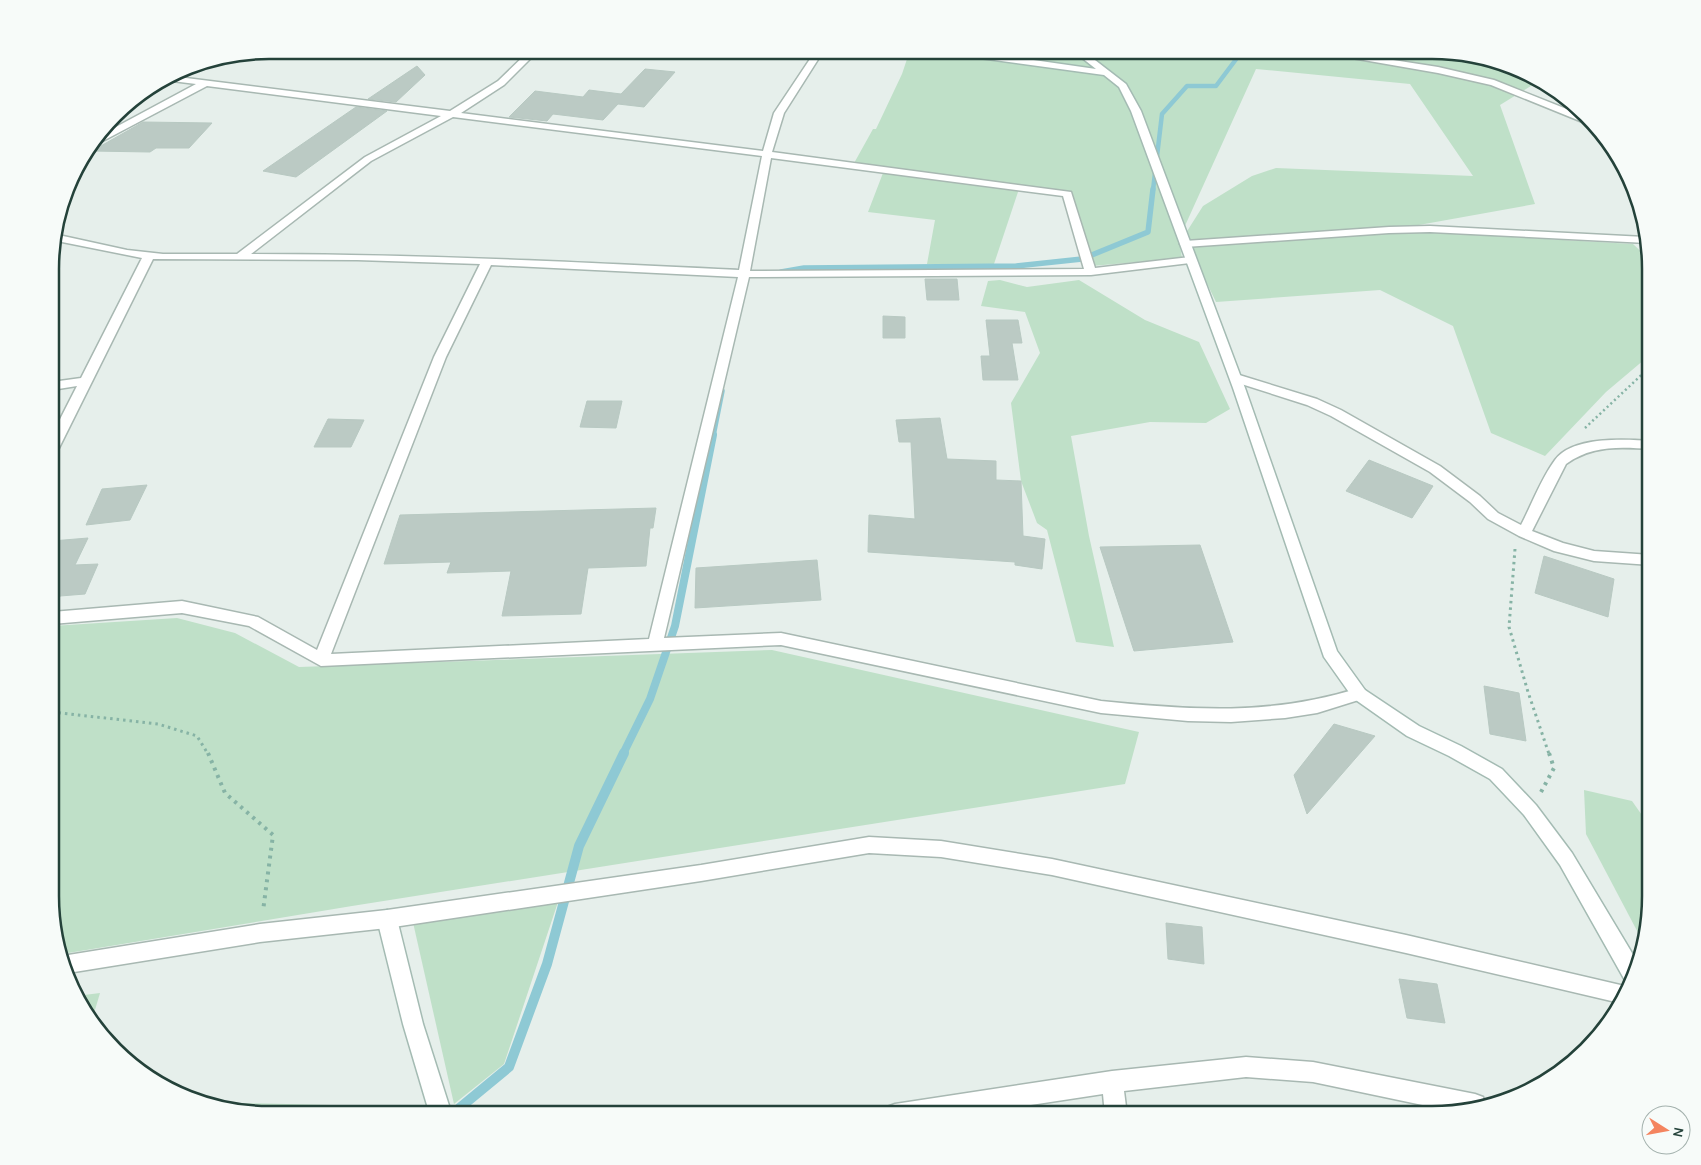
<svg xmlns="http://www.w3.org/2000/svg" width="1701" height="1165" font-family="Karla,sans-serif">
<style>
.green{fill:#bfe0c8}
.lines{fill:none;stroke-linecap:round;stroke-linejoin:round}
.stream-far3{stroke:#8ec9d4;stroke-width:4.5}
.stream-far2{stroke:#8ec9d4;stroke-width:5.5}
.stream-far1{stroke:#8ec9d4;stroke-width:8}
.stream{stroke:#8ec9d4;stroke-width:10}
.building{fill:#bbcac4;stroke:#b8c9c2}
.street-casing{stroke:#a8b8b2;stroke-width:3}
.secondary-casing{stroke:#a4bbb3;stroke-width:3}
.path-far2{stroke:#86b3a5;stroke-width:2.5;stroke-dasharray:2 3;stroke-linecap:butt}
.path-far1{stroke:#86b3a5;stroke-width:3;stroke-dasharray:2.5 4;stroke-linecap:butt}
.path{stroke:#86b3a5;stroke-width:4;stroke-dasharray:3 5;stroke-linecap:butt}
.street{fill:#fff;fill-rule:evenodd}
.secondary{fill:#fff;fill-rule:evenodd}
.rim{fill:none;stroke:#24423a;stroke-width:2.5}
</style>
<rect width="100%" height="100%" fill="#e6efeb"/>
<!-- green -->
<g class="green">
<polygon points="910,50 940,50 984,57 1027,50 1447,50 1503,62 1539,81 1500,105 1535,204 1391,230 1633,244 1651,261 1651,354 1606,392 1545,456 1491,433 1453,326 1380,290 1216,302 1184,236 1203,206 1252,176 1276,168 1473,176 1410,84 1256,69 1179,239 1182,258 1092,266 1070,193 853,165 873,129 876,129 902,74"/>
<polygon points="883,173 1019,189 994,264 927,264 935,220 868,212"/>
<polygon points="1000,280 1027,287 1079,280 1145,320 1199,342 1230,409 1206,423 1150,422 1071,436 1089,536 1114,647 1076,642 1047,530 1037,523 1021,481 1011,403 1040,353 1025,312 981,306 988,281"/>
<polygon points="177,618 235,633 299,667 772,650 1139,732 1125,784 352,906 62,954 52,925 52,626"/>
<polygon points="1584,790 1632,801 1651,828 1651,911 1644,944 1586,834"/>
<polygon points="559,899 504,1064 454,1104 412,918"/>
<polygon points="100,993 92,1020 79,1006 76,996"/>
<polygon points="195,1102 416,1107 417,1115 254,1115"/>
</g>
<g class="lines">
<!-- stream-far3 -->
<polyline class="stream-far3" points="1153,190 1162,114 1187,86 1216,86 1243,50"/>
<!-- stream-far2 -->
<g class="stream-far2">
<polyline points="781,272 804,268 1016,266 1082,259 1148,232 1153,189"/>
<polyline points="713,436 722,391"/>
</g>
<!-- stream-far1 -->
<polyline class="stream-far1" points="623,754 650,699 675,626 713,435"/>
<!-- stream -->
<polyline class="stream" points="451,1115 509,1067 547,964 579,846 624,753"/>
</g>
<!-- building -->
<g class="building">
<polygon points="417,66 425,75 396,102 368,99"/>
<polygon points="645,69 675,72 644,107 618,104 603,120 553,114 547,121 509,117 535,91 583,97 589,90 621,94"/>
<polygon points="356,107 387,111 296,177 263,171"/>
<polygon points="143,122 212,123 189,148 156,148 150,152 92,151"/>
<polygon points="925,279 957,279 959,300 927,300"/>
<polygon points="883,316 905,317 905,338 883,338"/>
<polygon points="986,320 1018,320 1022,343 1012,343 1018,380 983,380 981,356 990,356"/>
<polygon points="587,401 622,401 616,428 580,427"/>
<polygon points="940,418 947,459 996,461 996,480 1021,481 1023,536 1045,539 1042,569 1015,565 1015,562 868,552 869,515 915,519 911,442 899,442 896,420"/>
<polygon points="328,419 364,420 351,447 314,447"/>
<polygon points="1369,460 1433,486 1412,518 1346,491"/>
<polygon points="147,485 130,520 86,525 102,489"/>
<polygon points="656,508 653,528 650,528 646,566 588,568 581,614 502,616 511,571 447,573 451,562 384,564 400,515"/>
<polygon points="88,538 75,565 98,564 85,594 60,596 54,610 52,610 52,541"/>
<polygon points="1200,545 1233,642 1134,651 1100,547"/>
<polygon points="1544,556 1614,579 1608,617 1535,593"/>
<polygon points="817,560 821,600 695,608 696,568"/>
<polygon points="1484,686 1519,693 1526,741 1490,734"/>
<polygon points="1334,724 1375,736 1307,814 1294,775"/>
<polygon points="1166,923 1202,927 1204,964 1168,959"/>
<polygon points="1399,979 1437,984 1445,1023 1407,1018"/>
</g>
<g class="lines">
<defs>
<g id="street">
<path d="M530,50h9l-35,35 -43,28 302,38 11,-38 42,-63h8l-40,63 -12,39 299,40 24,76 95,-11 6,3 -6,3 -99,12 -342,2 -85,361 117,-5 320,68c90,9 170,15 258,-13l6,2 2,4 -2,4 -48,15 -32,5 -54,4 -43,-1 -87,-8 -320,-68 -460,21 -72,-40 -67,-13 -130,11v-12l130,-11 76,16 59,33 117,-293 46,-93 -123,-4 -204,-1 -94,189 -2,3 -5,1v-17l25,-49 -25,4v-8l29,-4 61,-120 -90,-18 2,-6 73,16 36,4h74l128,-97 76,-41 -234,-30 -108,57h-5l7,-8 95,-51 -32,-4 6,-4 280,35 48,-30zM453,117l309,39 -23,114c-163,-8 -325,-16 -488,-16l120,-93zM771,158l292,38 21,73 -334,2zM491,265l247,12 -89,362 -318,15 115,-297z"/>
<polygon points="1306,50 1329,50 1438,67 1494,80 1584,116 1590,123 1585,123 1491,85 1438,73"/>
<polygon points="1430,226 1645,237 1647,243 1430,232 1389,233 1185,247 1180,244 1185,241 1389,227"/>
<path d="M1236,374l81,25 24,11 99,56 40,30 18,17 23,12c11,-21 20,-46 34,-65 17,-24 70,-21 96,-19v8c-31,-2 -59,-4 -85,15l-34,67 31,12 31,8 57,4v10l-57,-4 -40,-10 -35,-15 -31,-17 -18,-17 -40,-30 -99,-56 -24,-11 -75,-24 -2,-3z"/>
<polygon points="869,837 941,841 1052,859 1406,935 1629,987 1620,1003 1406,953 1052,875 941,857 869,853 701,881 387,928 260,942 68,973 62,956 260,924 387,910 701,865"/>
<polygon points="1246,1057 1313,1062 1475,1094 1483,1097 1485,1103 1451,1111 1313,1082 1246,1077 1124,1091 1127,1115 1105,1115 1103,1094 966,1115 884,1115 887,1107 895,1104 1112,1071"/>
</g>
<g id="secondary">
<polygon points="939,50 963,50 1096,69 1072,50 1082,50 1126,84 1141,111 1245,388 1337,651 1365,690 1419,726 1461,746 1502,769 1536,805 1572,853 1635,958 1639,967 1630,985 1627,984 1560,865 1524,815 1490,779 1449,756 1407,736 1353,698 1324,657 1233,388 1131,111 1119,87 1104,75 943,53"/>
<polygon points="387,910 394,913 397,919 423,1024 452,1115 430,1115 403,1024 377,919 380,913"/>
</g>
</defs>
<!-- street casing -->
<use href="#street" class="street-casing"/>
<!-- secondary casing -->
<use href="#secondary" class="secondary-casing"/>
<!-- path-far2 -->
<polyline class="path-far2" points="1585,428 1651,366"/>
<!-- path-far1 -->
<g class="path-far1">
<polyline points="1515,549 1509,627 1528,692 1549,754"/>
<polyline points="52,712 158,724 197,736 208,754"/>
</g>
<!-- path -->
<g class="path">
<polyline points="208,753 225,793 273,835 263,911"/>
<polyline points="1541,792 1554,768 1549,753"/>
</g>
<!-- street -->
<use href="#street" class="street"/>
<!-- secondary -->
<use href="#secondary" class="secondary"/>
</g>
<!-- crop -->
<path d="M0 0H1701V1165H0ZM269 59H1432A210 210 0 0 1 1642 269V896A210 210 0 0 1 1432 1106H269A210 210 0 0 1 59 896V269A210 210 0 0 1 269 59Z" fill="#f7fbf9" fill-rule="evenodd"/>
<path class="rim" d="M269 59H1432A210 210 0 0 1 1642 269V896A210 210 0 0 1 1432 1106H269A210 210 0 0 1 59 896V269A210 210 0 0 1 269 59Z"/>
<!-- north arrow -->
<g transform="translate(1666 1130) rotate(101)"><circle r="24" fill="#f7fbf9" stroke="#a3b1ad"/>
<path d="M0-4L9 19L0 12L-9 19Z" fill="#f4845f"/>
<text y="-8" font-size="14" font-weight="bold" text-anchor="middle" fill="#24423a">N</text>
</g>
</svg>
